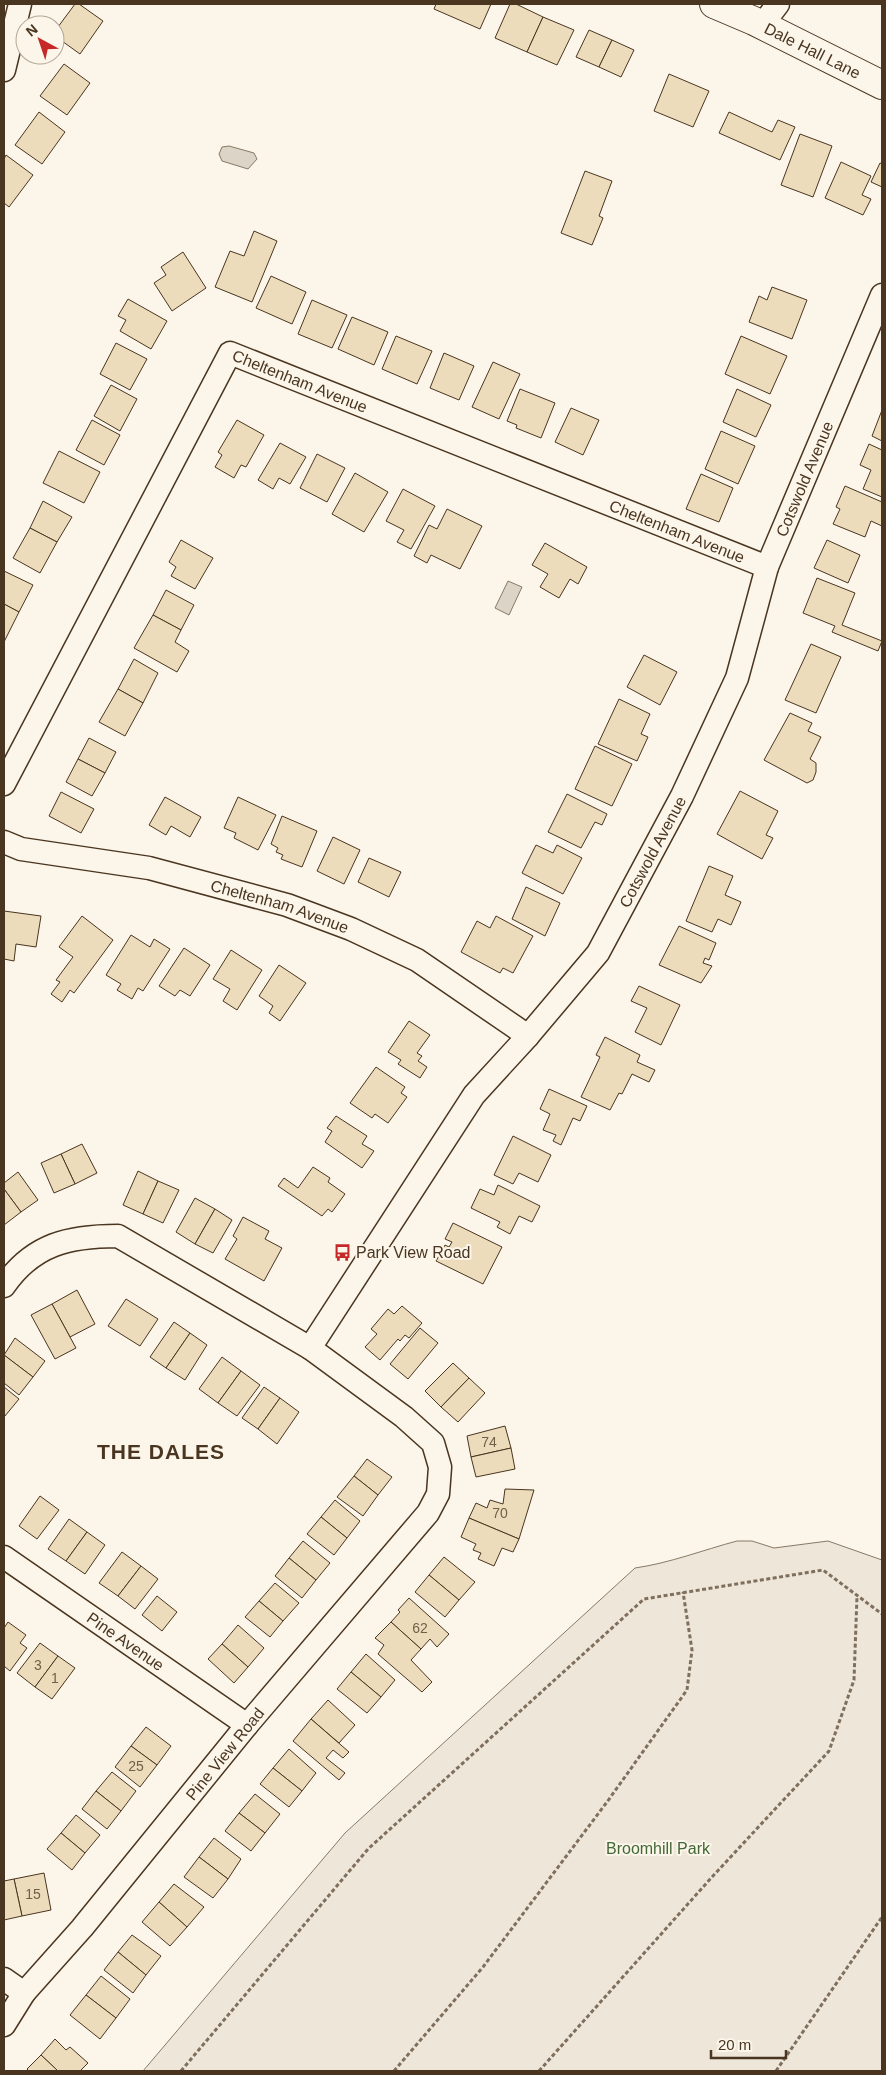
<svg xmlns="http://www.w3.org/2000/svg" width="886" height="2075" font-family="Helvetica,sans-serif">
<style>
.green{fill:#ede6d9;stroke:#887966}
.water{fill:#dcd4c6;stroke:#887966}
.building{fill:#ecdcbc;stroke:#4a3520}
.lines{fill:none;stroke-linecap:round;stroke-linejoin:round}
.street-casing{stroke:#4a3520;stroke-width:25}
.secondary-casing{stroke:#4a3520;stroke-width:30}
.path{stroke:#7f6f5c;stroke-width:3;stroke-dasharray:4 2.5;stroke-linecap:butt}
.street{stroke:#fbf6e9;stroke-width:22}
.secondary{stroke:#fbf6e9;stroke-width:28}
.labels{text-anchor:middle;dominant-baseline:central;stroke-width:4;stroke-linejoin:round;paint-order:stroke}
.number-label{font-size:14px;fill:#725f47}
.street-label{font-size:16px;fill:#4a3520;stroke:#fbf6e9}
.poi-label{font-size:16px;fill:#4a3520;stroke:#fbf6e9;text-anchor:start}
.park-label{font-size:16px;fill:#436837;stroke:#fbf6e9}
.district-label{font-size:21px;font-weight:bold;letter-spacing:1px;fill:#4a3520;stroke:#fbf6e9}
</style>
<rect width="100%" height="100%" fill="#fbf6e9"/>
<!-- green -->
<path class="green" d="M737,1541h15l22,7 54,-7 54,19v511h-739l202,-238 290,-265c35,-5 68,-18 102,-27z"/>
<!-- water -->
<g class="water">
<polygon points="229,146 254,153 257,159 248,169 222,161 219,154 222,147"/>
<polygon points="508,581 522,587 509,615 495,608"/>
</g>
<!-- building -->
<g class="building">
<polygon points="75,4 79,4 103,21 80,54 55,36 55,31"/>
<polygon points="436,4 491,4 480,29 434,9"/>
<polygon points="510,4 516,4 543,17 527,52 495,38"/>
<polygon points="543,17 574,30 557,65 527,52"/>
<polygon points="589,30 612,40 599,67 576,57"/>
<polygon points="612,40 634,50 621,77 599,67"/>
<polygon points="64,64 90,83 67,115 40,96"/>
<polygon points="669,74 709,91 693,127 654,111"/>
<polygon points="39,112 65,132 42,164 15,145"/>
<polygon points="729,112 772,132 778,120 795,127 780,160 719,133"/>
<polygon points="800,134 832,146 813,197 781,185"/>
<polygon points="6,155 33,175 9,207 4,203 4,159"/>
<polygon points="841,162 871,176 862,195 871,199 863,215 825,198"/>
<polygon points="880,163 882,164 882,187 871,182"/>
<polygon points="585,171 612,181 599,216 603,218 592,245 561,233"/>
<polygon points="254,231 277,241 252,302 215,287 230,251 244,256"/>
<polygon points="183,252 206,288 172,311 154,283 166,275 161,267"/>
<polygon points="271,276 306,292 292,324 256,308"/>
<polygon points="772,287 807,300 792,339 749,322 759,296 767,300"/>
<polygon points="128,299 167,321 151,349 120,331 126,320 118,316"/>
<polygon points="312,300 347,315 332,348 298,334"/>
<polygon points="352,317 388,332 374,365 338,349"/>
<polygon points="396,336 432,351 417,384 382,369"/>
<polygon points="741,336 787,356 770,394 725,374"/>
<polygon points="116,343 147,359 130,390 100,374"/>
<polygon points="444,353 474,366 459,400 430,388"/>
<polygon points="493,362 520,374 499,419 472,407"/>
<polygon points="111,385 137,399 120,431 94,416"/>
<polygon points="520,389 555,403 541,438 516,428 517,425 507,421"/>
<polygon points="737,389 771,405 756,437 723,422"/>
<polygon points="571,408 599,420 583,455 555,442"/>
<polygon points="882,410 882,441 872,436"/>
<polygon points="92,420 120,435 104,465 76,450"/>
<polygon points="237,420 264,435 246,467 241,465 234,478 215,467 222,455 218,452"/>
<polygon points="721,431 755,446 738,484 705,469"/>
<polygon points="280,443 306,457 290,484 279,478 273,489 258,480"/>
<polygon points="869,444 882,450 882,497 863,489 871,470 860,465"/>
<polygon points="59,451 100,472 84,503 43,483"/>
<polygon points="317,454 345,468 327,502 300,488"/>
<polygon points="355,473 388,492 364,532 332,514"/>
<polygon points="701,474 733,488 719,522 686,509"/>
<polygon points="845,486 882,502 882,526 871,521 865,537 833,524 840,509 836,507"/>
<polygon points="403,489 435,506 411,549 397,542 404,530 386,521"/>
<polygon points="43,501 72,517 57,542 30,528"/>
<polygon points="447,509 482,526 460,569 431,555 427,563 414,556 429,525 437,529"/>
<polygon points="30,528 57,542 40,573 13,558"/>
<polygon points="181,540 213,558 195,589 171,576 176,567 169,562"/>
<polygon points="827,540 860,555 848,583 814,568"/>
<polygon points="545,543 587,567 578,584 570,579 559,598 540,587 548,574 532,565"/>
<polygon points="4,571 33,585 19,612 4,604"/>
<polygon points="817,578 855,593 842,625 882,641 878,651 832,632 835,626 803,613"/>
<polygon points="166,590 194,605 181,630 153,615"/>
<polygon points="4,604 19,612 4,642"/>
<polygon points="153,615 181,630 175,642 189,651 177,672 134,648"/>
<polygon points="811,644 841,657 816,713 785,700"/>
<polygon points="644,655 677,672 660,705 627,687"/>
<polygon points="134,659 158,673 143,703 118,689"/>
<polygon points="118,689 143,703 125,736 99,722"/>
<polygon points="619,699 650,714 641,734 648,737 637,761 598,744"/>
<polygon points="790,713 812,723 808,731 821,737 810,759 816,763 816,772 813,780 807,783 764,760"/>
<polygon points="89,738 116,752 105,773 78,759"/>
<polygon points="595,746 632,764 612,806 575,789"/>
<polygon points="78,759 105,773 92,796 66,782"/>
<polygon points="740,791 778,811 766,835 773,838 762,859 717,834"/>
<polygon points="61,792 94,809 81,833 49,816"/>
<polygon points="567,794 607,814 602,825 595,822 581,848 548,832"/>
<polygon points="165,797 201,817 190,837 171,826 166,835 149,825"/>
<polygon points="238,797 276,815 258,850 234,838 236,833 224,828"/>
<polygon points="282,816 317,831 302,867 281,859 283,855 276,852 278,848 271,844"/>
<polygon points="333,837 360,850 344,884 317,871"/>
<polygon points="536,845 553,853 557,845 582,858 563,894 522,873"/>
<polygon points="369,858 401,872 389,897 358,882"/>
<polygon points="709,866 733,876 725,895 741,902 731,925 718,919 712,932 686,921"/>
<polygon points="526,887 560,903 545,936 512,919"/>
<polygon points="4,911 41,916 36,947 16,944 14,961 4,959"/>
<polygon points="82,916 113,940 74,993 70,990 62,1002 51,994 60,982 56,980 73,957 59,947"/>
<polygon points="496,916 533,936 513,973 503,968 500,973 461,952 477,921 490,928"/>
<polygon points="679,926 716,943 709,960 705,958 703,963 712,966 701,983 659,965"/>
<polygon points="131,935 150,947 154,939 170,949 143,991 138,988 132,999 117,990 121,984 106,975"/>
<polygon points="184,948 210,965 190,996 180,990 175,996 159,986"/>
<polygon points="231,950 262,970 237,1010 223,1001 230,989 213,979"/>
<polygon points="279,965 306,983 280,1021 269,1013 273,1006 259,996"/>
<polygon points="639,986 680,1005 661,1045 635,1032 647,1008 631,1001"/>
<polygon points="409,1021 430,1035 417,1053 422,1056 418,1061 427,1067 420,1078 398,1064 401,1060 388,1052"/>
<polygon points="605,1037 640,1055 637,1062 655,1070 649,1082 632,1074 622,1094 619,1093 610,1110 581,1097 600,1057 596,1055"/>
<polygon points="376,1067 405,1087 401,1093 407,1097 388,1123 375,1114 372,1118 350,1103"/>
<polygon points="549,1089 587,1106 580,1121 573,1118 561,1145 553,1141 556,1135 543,1130 550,1114 540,1109"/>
<polygon points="336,1116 367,1136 362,1144 374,1151 362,1168 325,1142 332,1131 327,1128"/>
<polygon points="513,1136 551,1155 538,1182 519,1173 513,1184 494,1175"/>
<polygon points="82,1144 97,1173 75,1184 61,1154"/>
<polygon points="61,1154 75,1184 54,1193 41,1163"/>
<polygon points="313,1167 330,1178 328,1182 345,1194 332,1212 328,1209 322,1216 278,1186 284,1178 298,1188"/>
<polygon points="138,1171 158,1181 143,1214 123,1205"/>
<polygon points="18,1172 38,1200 21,1212 4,1189 4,1183"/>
<polygon points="158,1181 179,1190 163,1223 143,1214"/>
<polygon points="498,1185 540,1206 532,1222 519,1216 510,1234 497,1227 500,1222 471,1208 480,1189 494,1195"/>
<polygon points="4,1189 21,1212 4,1225"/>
<polygon points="195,1198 215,1209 195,1244 176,1232"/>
<polygon points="215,1209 232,1220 213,1253 195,1244"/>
<polygon points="243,1217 269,1231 265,1239 282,1248 264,1281 225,1259 237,1239 233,1236"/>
<polygon points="453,1223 502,1247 483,1284 436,1261 445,1245 449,1247 452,1242 445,1239"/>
<polygon points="77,1290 95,1324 70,1337 52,1304"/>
<polygon points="126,1299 158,1319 140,1346 108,1326"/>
<polygon points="52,1304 76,1348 55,1359 31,1315"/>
<polygon points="402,1306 422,1323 409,1338 405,1335 400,1341 398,1339 380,1360 365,1347 377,1334 371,1329 388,1309 394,1314"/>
<polygon points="174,1322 190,1333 166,1368 150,1357"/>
<polygon points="420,1328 438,1343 408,1379 390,1364"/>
<polygon points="190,1333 207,1345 185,1380 166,1368"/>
<polygon points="15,1338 45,1361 33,1377 4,1355"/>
<polygon points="4,1355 33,1377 19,1395 4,1383"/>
<polygon points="222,1357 241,1371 218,1403 199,1389"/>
<polygon points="453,1363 469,1378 441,1407 425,1391"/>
<polygon points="241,1371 260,1385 237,1416 218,1403"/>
<polygon points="469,1378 485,1393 458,1422 441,1407"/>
<polygon points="4,1387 19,1399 5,1416 4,1415"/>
<polygon points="264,1387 280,1398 258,1429 242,1418"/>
<polygon points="280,1398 299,1412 277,1444 258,1429"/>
<polygon points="505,1426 511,1448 471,1457 467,1436"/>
<polygon points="511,1448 515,1469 476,1477 471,1457"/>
<polygon points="367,1459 392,1477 378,1495 354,1476"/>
<polygon points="354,1476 378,1495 363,1516 337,1497"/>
<polygon points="505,1489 534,1490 519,1539 469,1518 476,1503 487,1508 490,1500 503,1504"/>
<polygon points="40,1496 59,1510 37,1539 19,1526"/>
<polygon points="335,1500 360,1521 347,1538 321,1517"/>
<polygon points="321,1517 347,1538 334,1555 307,1534"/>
<polygon points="469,1518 519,1539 513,1552 502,1548 494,1566 478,1559 481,1553 473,1550 476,1544 461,1537"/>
<polygon points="69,1519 87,1532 66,1561 48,1549"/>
<polygon points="87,1532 105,1545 85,1574 66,1561"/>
<polygon points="303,1541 330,1563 316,1580 289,1558"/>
<polygon points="122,1552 141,1566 118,1596 99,1583"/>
<polygon points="444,1557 475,1582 459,1600 429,1575"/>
<polygon points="289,1558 316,1580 302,1598 275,1576"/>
<polygon points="141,1566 158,1579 135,1609 118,1596"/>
<polygon points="429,1575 459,1600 445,1617 415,1592"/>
<polygon points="275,1583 299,1603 283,1621 259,1601"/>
<polygon points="157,1596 177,1612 162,1631 142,1615"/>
<polygon points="409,1598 449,1634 437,1647 430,1639 421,1649 391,1622 400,1612 398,1610"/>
<polygon points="259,1601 283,1621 270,1637 245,1617"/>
<polygon points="8,1622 26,1635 20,1643 27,1648 10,1671 4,1666 4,1628"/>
<polygon points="391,1622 421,1649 411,1660 432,1682 422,1692 378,1654 384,1645 375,1638"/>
<polygon points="238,1625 264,1648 248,1667 222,1644"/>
<polygon points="40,1643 58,1656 35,1687 17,1673"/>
<polygon points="222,1644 248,1667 234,1683 208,1659"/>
<polygon points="366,1654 395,1680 381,1697 351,1672"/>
<polygon points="58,1656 75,1668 52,1699 35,1687"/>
<polygon points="351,1672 381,1697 367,1713 337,1689"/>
<polygon points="328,1700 355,1725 339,1743 311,1719"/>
<polygon points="311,1719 349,1752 343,1758 333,1750 326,1758 345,1773 339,1780 293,1741"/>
<polygon points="146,1727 171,1746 157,1765 131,1746"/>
<polygon points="131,1746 157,1765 140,1787 115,1767"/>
<polygon points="289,1749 316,1773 302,1791 273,1768"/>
<polygon points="273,1768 302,1791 289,1807 260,1784"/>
<polygon points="112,1772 136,1791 121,1811 96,1791"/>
<polygon points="96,1791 121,1811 107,1829 82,1809"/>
<polygon points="255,1794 280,1814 265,1833 239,1813"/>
<polygon points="239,1813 265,1833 251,1851 225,1831"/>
<polygon points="76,1815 100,1835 85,1853 61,1833"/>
<polygon points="61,1833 85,1853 72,1870 47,1849"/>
<polygon points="214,1838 241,1859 228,1879 199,1857"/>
<polygon points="199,1857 228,1879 213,1898 184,1877"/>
<polygon points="44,1873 51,1910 22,1916 14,1879"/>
<polygon points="14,1879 22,1916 4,1920 4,1881"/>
<polygon points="174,1884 204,1907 187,1927 159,1902"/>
<polygon points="159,1902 187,1927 170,1946 142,1922"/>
<polygon points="132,1935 161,1956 146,1975 118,1952"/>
<polygon points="118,1952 146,1975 133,1993 104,1970"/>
<polygon points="101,1976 130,1999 116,2018 86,1995"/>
<polygon points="86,1995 116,2018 100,2039 70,2015"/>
<polygon points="55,2039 66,2050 70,2047 88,2063 80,2071 58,2071 41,2055"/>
<polygon points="41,2055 58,2071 29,2071 27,2069"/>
</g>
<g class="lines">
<defs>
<g id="street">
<polyline points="762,25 778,4"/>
<polyline points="4,70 20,4"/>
<path id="s1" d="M4,784l226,-431 537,214"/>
<path id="s2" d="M4,842l17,7 128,19 138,37 64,24 66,31 111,76"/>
<path d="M4,1286c29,-42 65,-50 114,-50l192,112 94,69 29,26 7,24 -2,27 -10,19 -181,212 -165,203 -58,65 -20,-14"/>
<path id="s3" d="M310,1348l164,-253 54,-59 70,-83 84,-157 55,-118 30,-111 115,-272"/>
<path id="s4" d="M4,1557l243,168"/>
<polyline points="4,2025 24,1993"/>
</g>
<g id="secondary">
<path id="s5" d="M714,4l40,17 128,64"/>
</g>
</defs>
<!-- street casing -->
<use href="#street" class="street-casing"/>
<!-- secondary casing -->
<use href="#secondary" class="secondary-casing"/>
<!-- path -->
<g class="path">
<polyline points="181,2071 368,1849 644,1599 823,1570 882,1614"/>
<polyline points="394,2071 483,1967 607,1802 687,1690 692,1650 683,1592"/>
<polyline points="539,2071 712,1877 829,1751 854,1680 857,1596"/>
<polyline points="776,2071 882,1917"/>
</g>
<!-- street -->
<use href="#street" class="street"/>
<!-- secondary -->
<use href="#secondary" class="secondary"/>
</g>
<!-- icons -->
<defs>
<symbol id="bus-bare" viewBox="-9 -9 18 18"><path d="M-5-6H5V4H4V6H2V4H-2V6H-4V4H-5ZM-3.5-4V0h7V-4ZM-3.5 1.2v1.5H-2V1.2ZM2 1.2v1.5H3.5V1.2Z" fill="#c62828" stroke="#fbf6e9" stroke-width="2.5" paint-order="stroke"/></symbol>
</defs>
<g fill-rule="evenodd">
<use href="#bus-bare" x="330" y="1240" width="25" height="25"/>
</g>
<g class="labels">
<!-- number labels -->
<g class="number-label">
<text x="489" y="1442">74</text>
<text x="500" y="1513">70</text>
<text x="420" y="1628">62</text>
<text x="38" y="1665">3</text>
<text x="55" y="1678">1</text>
<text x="136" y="1766">25</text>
<text x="33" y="1894">15</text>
</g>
<!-- street labels -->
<g class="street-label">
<text stroke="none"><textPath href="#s5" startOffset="109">Dale Hall Lane</textPath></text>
<text stroke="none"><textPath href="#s1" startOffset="562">Cheltenham Avenue</textPath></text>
<text stroke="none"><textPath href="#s3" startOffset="1009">Cotswold Avenue</textPath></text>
<text stroke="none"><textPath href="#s1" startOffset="968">Cheltenham Avenue</textPath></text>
<text stroke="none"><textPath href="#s3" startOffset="605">Cotswold Avenue</textPath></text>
<text stroke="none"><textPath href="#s2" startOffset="284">Cheltenham Avenue</textPath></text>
<text stroke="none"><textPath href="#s4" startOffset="148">Pine Avenue</textPath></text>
<text transform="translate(225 1754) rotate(-51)">Pine View Road</text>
</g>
<!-- poi labels -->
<g class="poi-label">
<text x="356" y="1252">Park View Road</text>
</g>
<!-- park labels -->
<g class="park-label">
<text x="658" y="1848">Broomhill Park</text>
</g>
<!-- district labels -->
<g class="district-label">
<text x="161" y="1451">THE DALES</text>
</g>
</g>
<!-- border -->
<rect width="886" height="2075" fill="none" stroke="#4a3520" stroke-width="10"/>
<!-- north arrow -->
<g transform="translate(40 40) rotate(320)"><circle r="24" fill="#fbf6e9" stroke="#b4a999"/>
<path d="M0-4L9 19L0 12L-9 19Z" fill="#c62828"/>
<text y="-8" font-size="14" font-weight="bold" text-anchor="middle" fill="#4a3520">N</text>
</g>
<!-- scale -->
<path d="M711 2050v8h75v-8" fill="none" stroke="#4a3520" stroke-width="2.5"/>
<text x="718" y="2050" font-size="15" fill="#4a3520" stroke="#fbf6e9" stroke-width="4" paint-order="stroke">20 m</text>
</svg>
